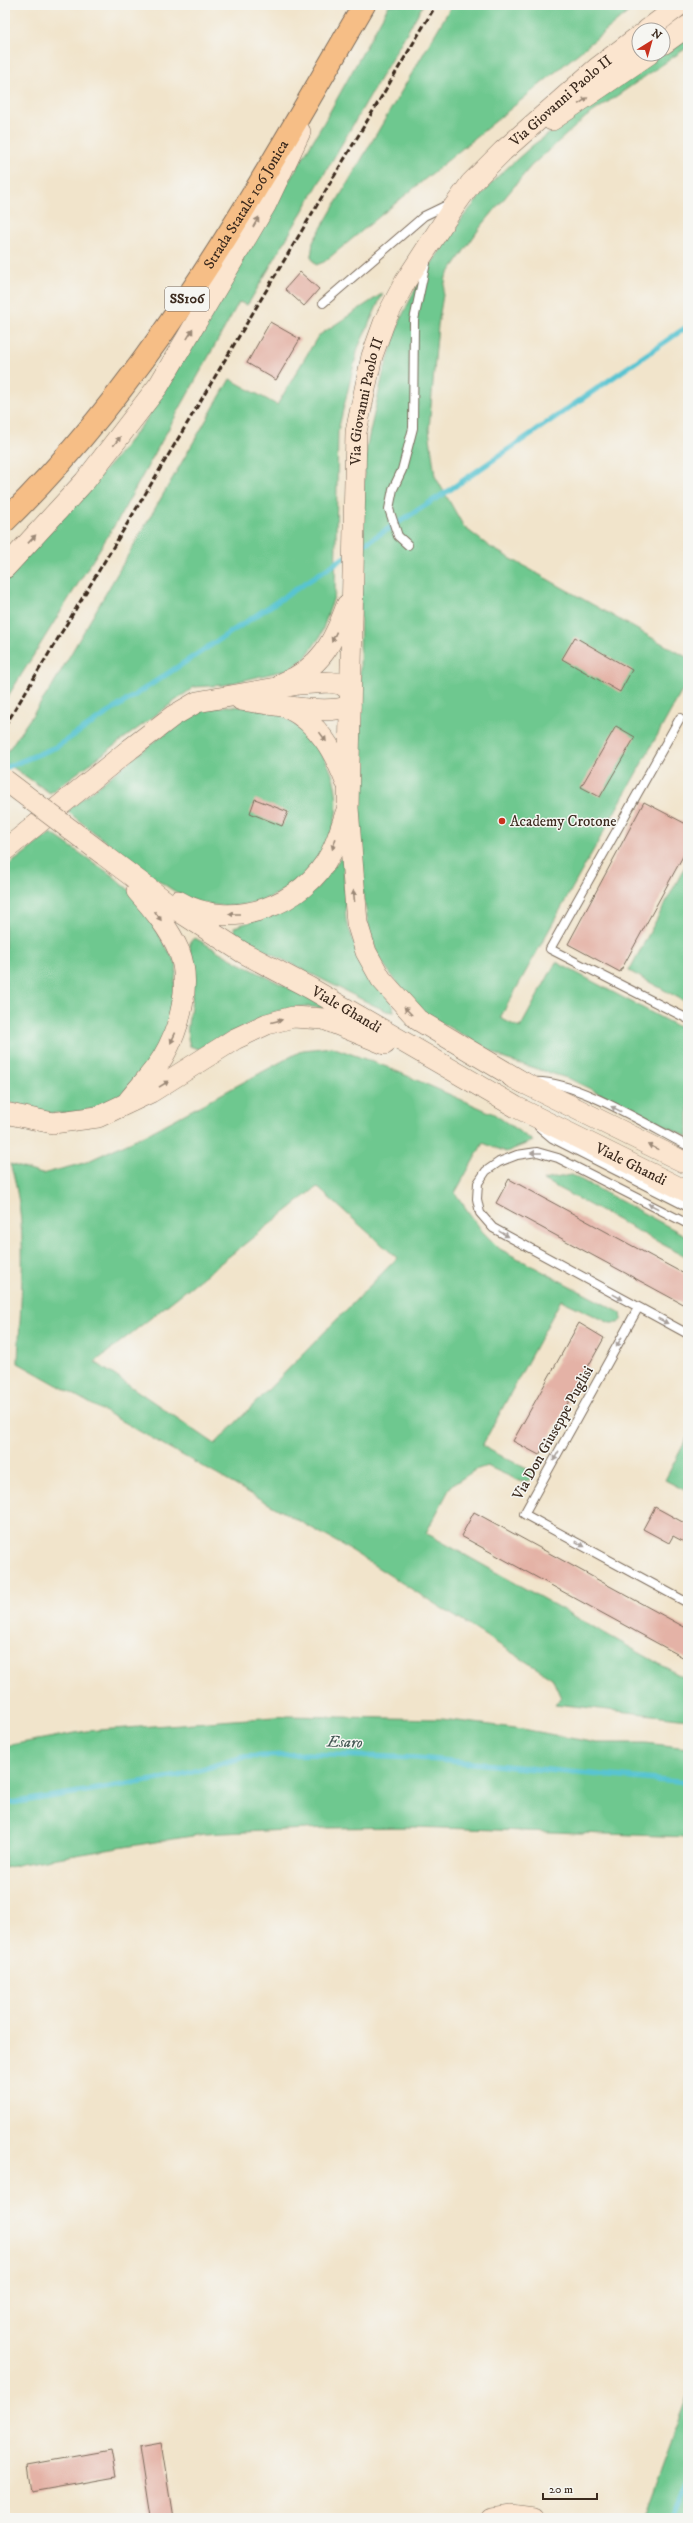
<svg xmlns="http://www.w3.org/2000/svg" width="693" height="2523" font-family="'IM FELL DW Pica',serif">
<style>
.green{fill:#6ec88f;stroke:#547956;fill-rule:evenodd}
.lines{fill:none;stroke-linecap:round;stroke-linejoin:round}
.stream{stroke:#58c4d1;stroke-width:5.5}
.building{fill:#e4b2a6}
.lane-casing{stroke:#7b6b5b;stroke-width:10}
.secondary-casing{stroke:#7b6b5b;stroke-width:22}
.primary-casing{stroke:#7b6b5b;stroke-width:24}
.lane{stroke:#fff;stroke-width:8}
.secondary{stroke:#fbe5cf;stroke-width:21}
.primary{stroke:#f6be86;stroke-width:22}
.rail{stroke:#3b2a1e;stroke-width:3;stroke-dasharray:6 3;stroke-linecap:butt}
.secondary-bridge-casing{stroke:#7b6b5b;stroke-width:22;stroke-linecap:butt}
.secondary-bridge{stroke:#fbe5cf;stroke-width:21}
.oneway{fill:#9b8876}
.oneway2{fill:#a79f9a}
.poi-dot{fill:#c8321e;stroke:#f6f6f2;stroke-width:1.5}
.labels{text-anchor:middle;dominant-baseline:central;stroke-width:3;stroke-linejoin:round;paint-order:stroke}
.shield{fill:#f6f6f2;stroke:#73675e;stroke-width:1}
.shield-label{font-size:14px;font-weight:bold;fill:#3b2a1e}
.street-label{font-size:15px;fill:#3b2a1e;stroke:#f6f6f2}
.poi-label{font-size:15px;fill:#3b2a1e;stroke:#f6f6f2;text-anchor:start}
.water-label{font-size:16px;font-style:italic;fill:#445854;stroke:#f6f6f2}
</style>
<rect width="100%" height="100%" fill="#f6f6f2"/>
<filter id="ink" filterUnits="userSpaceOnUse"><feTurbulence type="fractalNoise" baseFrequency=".025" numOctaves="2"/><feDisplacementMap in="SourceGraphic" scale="8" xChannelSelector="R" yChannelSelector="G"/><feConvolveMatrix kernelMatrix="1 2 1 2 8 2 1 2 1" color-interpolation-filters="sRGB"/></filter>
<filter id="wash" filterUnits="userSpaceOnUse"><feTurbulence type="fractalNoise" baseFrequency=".012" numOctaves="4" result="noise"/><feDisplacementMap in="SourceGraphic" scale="16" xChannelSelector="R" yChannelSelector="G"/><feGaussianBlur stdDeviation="0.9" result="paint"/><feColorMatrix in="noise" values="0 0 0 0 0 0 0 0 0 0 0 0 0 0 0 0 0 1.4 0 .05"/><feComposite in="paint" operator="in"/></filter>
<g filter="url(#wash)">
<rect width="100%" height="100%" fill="#f1e4cb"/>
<!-- green -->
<g class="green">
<polygon points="389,5 423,5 250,301 247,305 239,302 119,518 5,701 5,580 114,460 146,420 323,124"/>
<polygon points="452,5 637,5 324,262 316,265 311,257 313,242"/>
<polygon points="688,36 688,47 586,117 531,166 479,229 446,277 438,325 429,429 435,476 464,527 490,547 688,658 688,694 682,691 500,1018 520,1028 556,962 688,1032 688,1137 570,1079 505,1059 417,1009 378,957 370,933 363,894 359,854 361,514 367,445 383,374 401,318 419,282 463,217 496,178 533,145"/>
<polygon points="383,293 358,348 338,431 335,594 320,637 305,658 290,669 224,685 194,687 50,793 5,762 5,755 51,688 230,379 277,405 318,336"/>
<path d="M227,706c16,1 32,1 48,7 15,5 27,17 38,29 69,80 -25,191 -120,158 -17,-6 -32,-18 -47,-28 -27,-20 -53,-40 -79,-61l116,-92 18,-9z"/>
<polygon points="51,833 113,876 136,896 177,965 167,1044 119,1098 92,1109 67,1113 42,1113 5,1101 5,868"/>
<polygon points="343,855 346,920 357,951 393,1005 394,1012 387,1011 371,1004 236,936 234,927 294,908 316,889"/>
<polygon points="688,861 688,1003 629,971"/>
<path d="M195,938l42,24 96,48 -28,-4 -28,5 -79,38 -8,-3c-6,-17 1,-31 2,-49 1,-18 -3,-37 -2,-56z"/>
<path d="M332,1047l55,20 107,47 39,27 -27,11 -23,-9 -28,50 27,38 18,18 121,64 1,6 -4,4h-8l-49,-23 -79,146 47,24 4,9 -11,3 -35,-16 -12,4 -24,16 -25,47 262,147v39l-132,-15 5,-6 -9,-20 -210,-133 -324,-182c2,-63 12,-139 -8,-199l32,10 42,-11 69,-32 150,-81zM317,1187l80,71 -182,186 -120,-82z"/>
<polygon points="572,1175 688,1237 688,1258 543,1180"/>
<polygon points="688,1436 688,1492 665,1480"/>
<polygon points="288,1716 442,1719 523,1729 596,1743 646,1743 688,1748 688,1837 414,1827 325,1828 204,1834 21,1864 5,1868 5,1746 86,1731"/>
<polygon points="688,2394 688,2518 642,2518"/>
</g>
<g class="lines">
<!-- stream -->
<g class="stream">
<polyline points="358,548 445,493 688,326"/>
<polyline points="5,768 56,747 348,555"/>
<polyline points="5,1804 178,1776 244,1757 307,1754 417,1758 688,1783"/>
<polyline points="673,2518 688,2484"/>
</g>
</g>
<g id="blocks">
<!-- building -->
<g class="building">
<polygon points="300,272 319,289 304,306 285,289"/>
<polygon points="270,322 300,339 276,380 247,363"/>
<polygon points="575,637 632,670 620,692 562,659"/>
<polygon points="616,726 635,737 600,797 581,787"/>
<polygon points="255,799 288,812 282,826 250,813"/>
<polygon points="644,802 688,825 688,847 620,972 568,944"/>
<polygon points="509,1179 688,1276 688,1307 496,1203"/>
<polygon points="579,1323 604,1338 539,1455 513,1441"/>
<polygon points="655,1507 688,1525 688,1544 673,1536 669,1543 643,1529"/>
<polygon points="474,1512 688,1629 688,1660 461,1536"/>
<polygon points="161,2443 173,2518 150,2518 139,2447"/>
<polygon points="111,2450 116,2477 31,2492 27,2465"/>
</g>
</g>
</g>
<g filter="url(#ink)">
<use href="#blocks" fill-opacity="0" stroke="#7b6b5b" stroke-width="1"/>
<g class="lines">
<defs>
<g id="lane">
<polyline points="323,303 424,216 451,203"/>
<polyline points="408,545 398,536 389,509 393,489 402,470 413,428 414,320 426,263"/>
<polyline points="680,718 550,949 688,1019"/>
<path d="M533,1082c42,-3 117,45 155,64"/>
<polyline points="539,1127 552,1138 688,1207"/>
<polyline points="688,1224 558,1158 537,1152 517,1155 499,1162 486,1171 478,1183 477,1199 480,1213 493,1228 688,1334"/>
<polyline points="638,1308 524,1514 688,1603"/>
</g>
<g id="secondary">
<polyline points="647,30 680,5"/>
<polyline points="663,44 688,26"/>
<polyline points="552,120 649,54"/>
<polyline points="5,568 85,481 159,385 265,206 300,132"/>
<path d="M283,683c38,-15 51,-42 64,-78"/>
<path d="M241,700c28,3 84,16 109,6"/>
<path d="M288,708c31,16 46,43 58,74"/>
<polyline points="5,850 130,749 173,716 197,702 299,684 328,682 341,684 350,690"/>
<path id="s1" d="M104,855l73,55 65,42 68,36 206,119 172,85"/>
<path d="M178,901c52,32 126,5 153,-48 7,-13 11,-29 16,-43"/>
<polyline points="512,1077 688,1164"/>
<path id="s2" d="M524,1083l-106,-63 -37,-41 -15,-27 -9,-29 -9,-115 8,-376 16,-76 13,-36 20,-38 48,-74 18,-25 32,-32 94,-83 42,-32"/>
<path d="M129,1100c11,-14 25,-28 34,-43 17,-29 29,-74 16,-106 -10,-23 -26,-42 -42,-60"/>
<polyline points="5,1113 53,1123 98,1117 151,1092 235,1039 267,1024 293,1017 324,1019 385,1044"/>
<polyline points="491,2518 510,2515 534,2518"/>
</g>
<g id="primary">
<path id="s3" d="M5,521c152,-148 253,-335 359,-516"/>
</g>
</defs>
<!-- lane casing -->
<use href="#lane" class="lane-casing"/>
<!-- secondary casing -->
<use href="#secondary" class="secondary-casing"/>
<!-- primary casing -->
<use href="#primary" class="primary-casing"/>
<!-- lane -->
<use href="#lane" class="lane"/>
<!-- secondary -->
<use href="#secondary" class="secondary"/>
<!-- primary -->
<use href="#primary" class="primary"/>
<!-- rail -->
<polyline class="rail" points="5,726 147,491 436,5"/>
<defs>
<polyline id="secondary-bridge" points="5,780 104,855"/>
</defs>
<!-- secondary-bridge casing -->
<use href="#secondary-bridge" class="secondary-bridge-casing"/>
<!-- secondary-bridge -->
<use href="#secondary-bridge" class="secondary-bridge"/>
</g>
<!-- one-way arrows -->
<defs><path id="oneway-solid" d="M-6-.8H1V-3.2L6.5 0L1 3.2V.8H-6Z"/></defs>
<g class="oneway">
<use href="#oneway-solid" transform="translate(583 101) rotate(-34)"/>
<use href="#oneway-solid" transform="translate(256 222) rotate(-60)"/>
<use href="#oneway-solid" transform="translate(190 334) rotate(-59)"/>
<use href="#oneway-solid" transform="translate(117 441) rotate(-52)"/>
<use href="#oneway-solid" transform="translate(32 539) rotate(-47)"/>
<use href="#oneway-solid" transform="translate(334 637) rotate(115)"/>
<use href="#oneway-solid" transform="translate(323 737) rotate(54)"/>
<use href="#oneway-solid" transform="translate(334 844) rotate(108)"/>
<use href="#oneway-solid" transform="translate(354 896) rotate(-95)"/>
<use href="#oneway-solid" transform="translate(234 914) rotate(-180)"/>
<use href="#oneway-solid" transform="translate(158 916) rotate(55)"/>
<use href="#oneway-solid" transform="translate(408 1011) rotate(-134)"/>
<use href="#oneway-solid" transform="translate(277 1021) rotate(-14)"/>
<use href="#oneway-solid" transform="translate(173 1038) rotate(115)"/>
<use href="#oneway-solid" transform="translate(164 1084) rotate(-32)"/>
<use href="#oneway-solid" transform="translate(653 1147) rotate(-154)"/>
</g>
<g class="oneway2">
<use href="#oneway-solid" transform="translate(616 1109) rotate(-153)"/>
<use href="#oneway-solid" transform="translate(536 1153) rotate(180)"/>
<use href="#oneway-solid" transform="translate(653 1206) rotate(-153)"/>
<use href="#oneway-solid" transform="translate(504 1234) rotate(29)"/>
<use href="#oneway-solid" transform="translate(618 1297) rotate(29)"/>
<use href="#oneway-solid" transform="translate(663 1321) rotate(27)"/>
<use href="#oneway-solid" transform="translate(619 1342) rotate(119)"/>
<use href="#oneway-solid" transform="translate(556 1456) rotate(119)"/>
<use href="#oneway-solid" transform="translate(580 1544) rotate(29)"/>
</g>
</g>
<!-- markers -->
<circle class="poi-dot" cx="502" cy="821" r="4"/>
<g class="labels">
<!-- shield labels -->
<rect class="shield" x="165" y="287" width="44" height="24" rx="3"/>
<g class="shield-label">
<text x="187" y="299">SS106</text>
</g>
<!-- street labels -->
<g class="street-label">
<text stroke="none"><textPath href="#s2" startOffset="1131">Via Giovanni Paolo II</textPath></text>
<text stroke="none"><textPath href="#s3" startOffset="399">Strada Statale 106 Jonica</textPath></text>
<text stroke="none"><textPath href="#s2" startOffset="763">Via Giovanni Paolo II</textPath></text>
<text stroke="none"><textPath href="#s1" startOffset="288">Viale Ghandi</textPath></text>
<text stroke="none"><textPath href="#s1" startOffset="612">Viale Ghandi</textPath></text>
<text transform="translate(553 1433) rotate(-61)">Via Don Giuseppe Puglisi</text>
</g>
<!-- poi labels -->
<g class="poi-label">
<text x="510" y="821">Academy Crotone</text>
</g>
<!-- water labels -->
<g class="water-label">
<text transform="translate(345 1742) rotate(2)">Esaro</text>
</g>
</g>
<!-- margin -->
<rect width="693" height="2523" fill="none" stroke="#f6f6f2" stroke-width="20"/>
<!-- north arrow -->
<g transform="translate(651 42) rotate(37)"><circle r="19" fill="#f6f6f2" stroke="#aba49d"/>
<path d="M0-3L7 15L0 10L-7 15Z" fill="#c8321e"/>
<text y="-6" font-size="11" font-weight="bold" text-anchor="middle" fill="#3b2a1e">N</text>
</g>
<!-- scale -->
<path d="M543 2493v6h54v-6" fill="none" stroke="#3b2a1e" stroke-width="2"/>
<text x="549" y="2493" font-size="12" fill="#3b2a1e" stroke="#f6f6f2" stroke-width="3" paint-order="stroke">20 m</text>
</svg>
